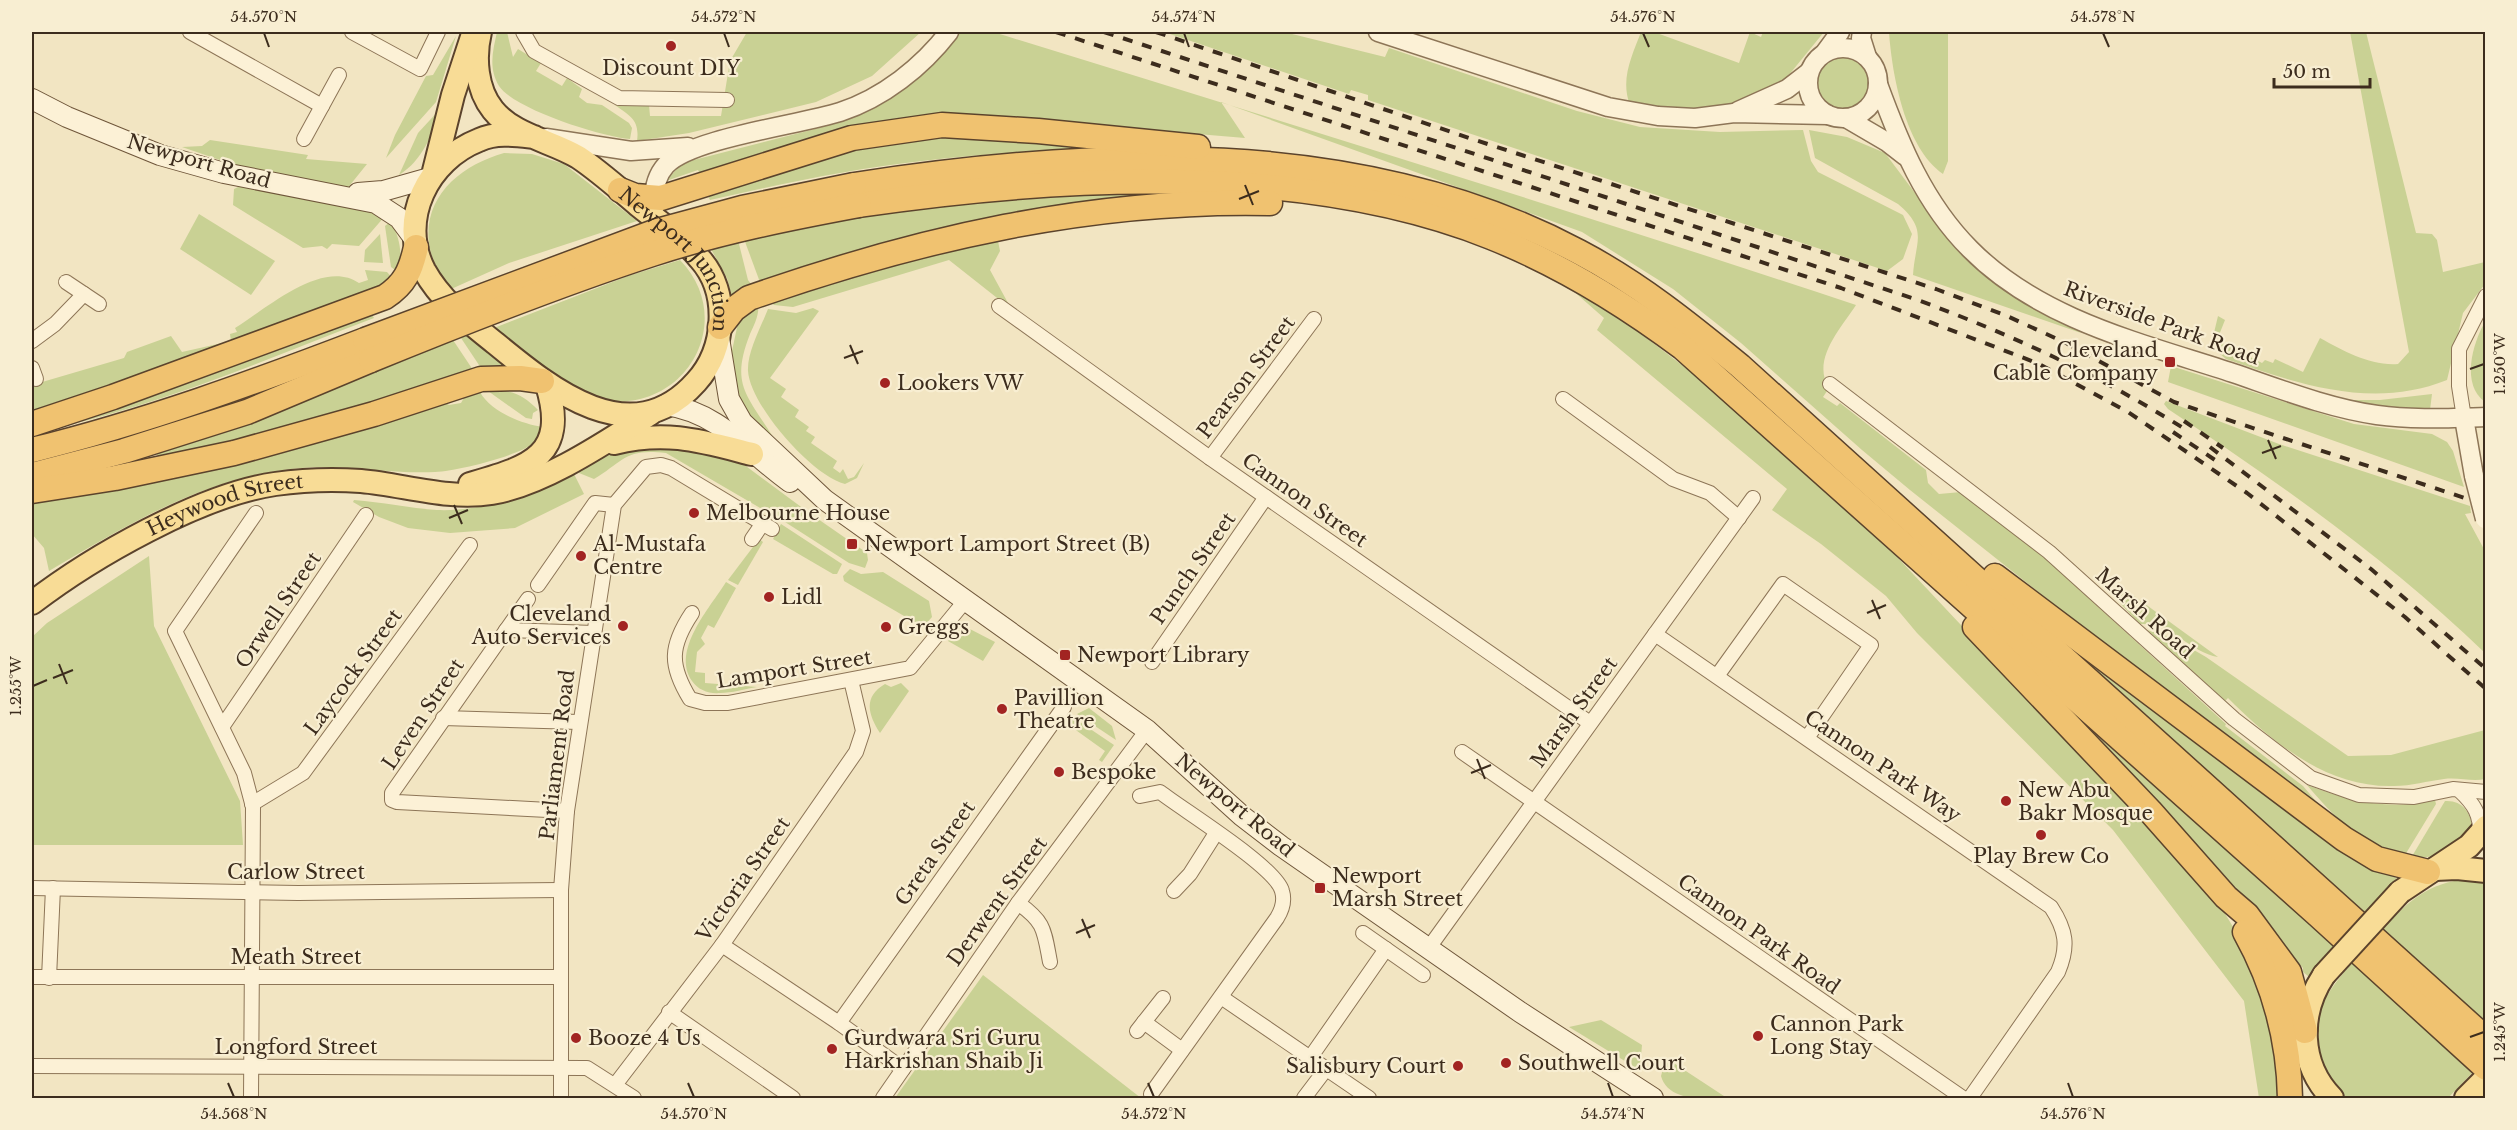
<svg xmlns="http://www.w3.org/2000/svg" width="2517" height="1130" font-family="'Libre Baskerville',serif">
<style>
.green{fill:#c9d194}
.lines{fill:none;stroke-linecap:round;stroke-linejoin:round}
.minor-casing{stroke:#8d7557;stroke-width:16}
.tertiary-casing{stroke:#8d7557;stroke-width:21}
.secondary-casing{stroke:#6f563a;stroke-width:22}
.primary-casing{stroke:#5b432c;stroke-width:26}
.trunk-casing{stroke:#5b432c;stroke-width:27}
.minor{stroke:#fcf1d6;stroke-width:14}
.tertiary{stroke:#fcf1d6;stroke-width:18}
.secondary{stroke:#fcf1d6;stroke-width:20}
.primary{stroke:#f8dc96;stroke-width:22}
.trunk{stroke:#f0c270;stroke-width:24}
.rail{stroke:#3c2c1d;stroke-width:4;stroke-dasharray:10 10;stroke-linecap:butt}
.tertiary-bridge-casing{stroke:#8d7557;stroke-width:21;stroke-linecap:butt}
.primary-bridge-casing{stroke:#5b432c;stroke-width:26;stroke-linecap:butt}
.trunk-bridge-casing{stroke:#5b432c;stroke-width:27;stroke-linecap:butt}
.tertiary-bridge{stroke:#fcf1d6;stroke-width:18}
.primary-bridge{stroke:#f8dc96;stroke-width:22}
.trunk-bridge{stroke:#f0c270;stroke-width:24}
.ticks{fill:none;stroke:#3c2c1d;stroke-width:2}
.poi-dot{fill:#a22422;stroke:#f8eed2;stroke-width:2}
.labels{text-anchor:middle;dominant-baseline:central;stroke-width:4.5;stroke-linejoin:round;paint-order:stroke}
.poi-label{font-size:20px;fill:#3c2c1d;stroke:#f8eed2;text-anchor:start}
.street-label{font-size:20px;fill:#3c2c1d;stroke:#f8eed2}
.neatline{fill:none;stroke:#3c2c1d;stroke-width:2}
.ticks-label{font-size:15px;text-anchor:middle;fill:#3c2c1d}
</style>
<rect width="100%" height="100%" fill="#f2e5c2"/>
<!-- green -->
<g class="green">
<path d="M497,32h10l6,25 5,-8 23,14 -5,8 26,15 5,-8 15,11 -3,8 8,6 15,2 27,18 3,5 -2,11c-28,-2 -116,-30 -131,-53 -11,-18 -6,-36 -2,-54z"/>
<path d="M747,32h174l-49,44 -56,26 -127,31 -52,8c3,-21 -7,-25 -22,-36h34l1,11h71l9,-55z"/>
<path d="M957,32h36c288,89 577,178 863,273 -15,23 -45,55 -27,83l-6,9 14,9 3,-3 86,67 2,13 11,11 22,-2 75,58 190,174 -1,2 78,60 30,35 -140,-106 -283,-225 -48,-40 -121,-107 -68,-54 -91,-57 -361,-130 24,36 -262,-22 -281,62 -4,-8 -32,11 16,-18 137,-35 17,-7z"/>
<polygon points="1164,32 1284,32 1385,57 1389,48 1577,111 1640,127 1720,132 1803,130 1811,161 1818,172 1903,215 1912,234 1903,259 1887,271 1368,100 1368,95 1351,90 1349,94"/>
<path d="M1641,32h13l85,31 11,-31 11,5 2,-5h61l-36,44 -24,21 -59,14 -75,-6c-10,-26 2,-49 11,-73z"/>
<path d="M1889,32h59v129l-5,13c-38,-26 -51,-99 -54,-142z"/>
<path d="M2350,32h16l50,201 16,1 5,6 6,32 42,-10v22l-22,29 -16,67c-75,30 -149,4 -221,-21l-6,-5 -8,-13 6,-25 7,4 -8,20 45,23 3,-3 8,3 2,-4 28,13 17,-34c24,13 50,28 78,26l11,-12z"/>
<polygon points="456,36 436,102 386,158 395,135 426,76 433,75"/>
<circle cx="1844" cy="82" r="27"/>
<path d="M441,108c-8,25 -18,52 -42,67l19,-42z"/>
<path d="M1809,130l38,7 38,16 51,68 145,112 -168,-58c2,-33 16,-45 -15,-71l-83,-46z"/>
<path d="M909,133l251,14c-79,3 -159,4 -238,14 -72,8 -141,23 -212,39l-3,-6z"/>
<polygon points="210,140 308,155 306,159 367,164 346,190 266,176 182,147 202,146"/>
<path d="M504,153l28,1 32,10 73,57 -128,42 -60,27c-7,-14 -18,-30 -20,-46 -6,-49 33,-79 75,-91z"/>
<polygon points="240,186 364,205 385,216 359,246 332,244 327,249 322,246 303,248 233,205 234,189"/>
<polygon points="1102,194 1173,197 761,285 744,239 807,226 933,206"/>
<polygon points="199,214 275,261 251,295 180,249"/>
<path d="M390,222c10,13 13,34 8,50l-7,-5 -6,-41z"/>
<polygon points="380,234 383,263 364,262 365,250"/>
<polygon points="997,236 1000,251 990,270 1008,303 1006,305 949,260 793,307 774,305 768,300"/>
<polygon points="738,240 748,280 754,288 732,297 727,278 711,249"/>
<path d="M680,260c57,59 8,150 -72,141 -35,-4 -87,-51 -114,-73l134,-52z"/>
<path d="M365,270l22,2 7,8 -12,13 -350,126v-34l92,-27 3,-6 44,-16 11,16 49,-11 -1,-7 7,-2 -2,-4c32,-20 88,-70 124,-45l9,-3z"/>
<polygon points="1571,289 1623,320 1691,372 1867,525 2100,773 2221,907 2250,955 2266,993 2281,1098 2259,1098 2244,1001 2113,830 1917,633 1886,596 1821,544 1772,510 1787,489 1597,330 1604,318"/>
<path d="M758,303c2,11 -4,22 -8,31 -20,51 -3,61 23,103l-2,2 -31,-32 -11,-42 10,-47z"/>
<path d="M813,308l6,3 -49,67 16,11 -5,8 18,13 -4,7 14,10 -3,4 9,6 -4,6 26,18 -4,7 7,5 3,-4 5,10 6,-2 10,-14 -7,15 -12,6c-33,-8 -95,-79 -97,-113 -1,-19 13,-44 20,-62l28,4z"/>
<path d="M371,313l3,5c-102,39 -203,83 -310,108v-2z"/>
<path d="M2485,322l1,80h-1c-24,-17 -13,-58 0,-80z"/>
<polygon points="467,335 510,370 483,371 461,338"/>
<polygon points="453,340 473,370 261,440 158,457 156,451 301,402"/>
<polygon points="2171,366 2354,424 2432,434 2447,442 2453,451 2464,487 2168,382"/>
<path d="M488,391c21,-3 36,4 50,19l-5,3 -1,6 -6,-1z"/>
<path d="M480,392c11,20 42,32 63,35 -2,8 -5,13 -12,18 -18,12 -74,26 -96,27 -37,2 -76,-5 -113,-5 -105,2 -186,53 -273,104l-5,-23 -12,-14v-37l411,-96 6,4 12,-2 4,-7z"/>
<polygon points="2432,394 2430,410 2405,411 2341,400 2380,400"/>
<path d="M2166,401l113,43 191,62 1,7 -6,1 20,37v102c-96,-93 -206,-170 -317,-244l-4,-5z"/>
<path d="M653,444l82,14 77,57 -33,4 -113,-66c-41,-5 -42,8 -72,26l-15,-6v-6l35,-14z"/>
<path d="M573,472l11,22 -69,34 -65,5 -42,-5 -29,-11 -26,-15 1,-2c28,2 55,8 83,10 49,2 92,-18 136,-38z"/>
<polygon points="818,519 867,553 868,560 865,568 849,563 785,522"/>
<polygon points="781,524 842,564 837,574 833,574 773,539"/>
<polygon points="759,539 763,542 738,585 728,580"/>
<polygon points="149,556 154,626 240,801 243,845 32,845 32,637 47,623"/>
<polygon points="850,569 861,574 883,572 929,601 932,617 923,627 844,581 843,576"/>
<path d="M726,582l10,6 -22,40 -6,-3 -7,13 4,6 -8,8 -2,20 10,1v10l52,4c-12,2 -25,6 -37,6 -11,1 -22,-3 -28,-12 -21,-31 18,-73 34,-99z"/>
<path d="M2119,585l99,72c-28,-5 -47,-35 -78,-33l-22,-23 -3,-11z"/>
<polygon points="2021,606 2263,794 2375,870 2397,878 2363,915"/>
<polygon points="966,627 995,642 983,661 948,641 958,631"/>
<path d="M2147,630l26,8 33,19 142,99 43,-1 94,-25v49c-13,3 -27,-2 -41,0 -17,2 -32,7 -50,7 -67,2 -121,-43 -166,-88l-3,3z"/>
<path d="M901,683l8,8 -29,42c-12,-19 -17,-36 5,-49l6,3z"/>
<polygon points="2057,694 2336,946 2312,975 2308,976 2303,972 2303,968 2115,755"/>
<polygon points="1089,708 1112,726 1116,740 1077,714"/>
<polygon points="1071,716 1114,745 1102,762 1099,760 1105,751 1066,723"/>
<path d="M2307,785c42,16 83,26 128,15l1,4 -31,51c-43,-9 -71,-38 -98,-70z"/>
<path d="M2445,801c17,-1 26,11 27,27l-30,28 -31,2z"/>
<path d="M2469,879l16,4v143l-103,-97c29,-29 44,-46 87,-50z"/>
<path d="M2352,963l121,109 -25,26h-100c-23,-16 -41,-61 -28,-89 8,-18 20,-32 32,-46z"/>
<polygon points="983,975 1141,1098 895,1098"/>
<polygon points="1601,1020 1642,1045 1640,1068 1638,1069 1569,1027"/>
<path d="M1666,1058l61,40c-21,1 -59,4 -66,-22z"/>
</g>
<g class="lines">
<defs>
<g id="minor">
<polyline points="190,32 322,106"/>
<polyline points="352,32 420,69 438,32"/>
<polyline points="523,32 534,51 619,98 727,100"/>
<polyline points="304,139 339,75"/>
<polyline points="66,282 99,304"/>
<polyline points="999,306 1210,458 1590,723"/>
<polyline points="32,341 55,324 84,294"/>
<polyline points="32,368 36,379"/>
<polyline points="1830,384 2049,552 2234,719 2311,778 2359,795 2414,797 2453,789 2486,792"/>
<polyline points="1563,399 1673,479 1710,493 1739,518"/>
<polyline points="2464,418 2459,386 2459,349 2486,296"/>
<polyline points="1210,458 1314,319"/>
<polyline points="752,539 763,523"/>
<polyline points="538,585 595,503 614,505"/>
<polyline points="528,599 392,793 392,800 397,802 567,811"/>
<path d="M692,613c-22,33 -23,52 -2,86l15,4h23l182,-35 55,-67"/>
<polyline points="506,630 593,633"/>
<path d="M1655,634l396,273c15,23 18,39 7,65l-88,126"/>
<polyline points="1152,662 1266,497"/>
<polyline points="1717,676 1783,584 1871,645 1807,738"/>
<polyline points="443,718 579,722"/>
<polyline points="222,727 366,515"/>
<polyline points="1462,752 1963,1098"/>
<path d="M2460,791c14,13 21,24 20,44"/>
<path d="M1140,796l20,-4c23,18 116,75 122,99 3,10 0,19 -5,27l-126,176"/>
<polyline points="252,804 303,773 470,545"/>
<polyline points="32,888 298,893 561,890"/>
<polyline points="1174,891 1190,874 1216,833"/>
<path d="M1018,903c27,19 26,27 32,59"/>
<polyline points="1363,933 1423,975"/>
<polyline points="722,945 839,1023 903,1069"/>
<polyline points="1428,949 1753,498"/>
<polyline points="32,977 560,977"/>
<polyline points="49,978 53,888"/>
<polyline points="1221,997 1369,1098"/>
<polyline points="669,1012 793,1098"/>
<polyline points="1144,1022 1182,1050"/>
<polyline points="839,1023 1064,707"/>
<polyline points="1137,1031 1163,998"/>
<polyline points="1310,1058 1386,949"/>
<polyline points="32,1066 587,1068 634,1098"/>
<polyline points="615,1085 722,945 856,752 863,731 851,680"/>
<polyline points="251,1098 253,807 244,773 175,631 256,513"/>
<polyline points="561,1098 561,890 567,811 614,505 646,467 661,465 671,468 772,529"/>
<polyline points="883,1098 1018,903 1147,730"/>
<polyline points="1304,1098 1326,1069"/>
</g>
<g id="tertiary">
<polyline points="1378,32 1608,107 1658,116 1695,118 1734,113 1828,115"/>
<polyline points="1862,32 1861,38 1867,57"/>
<circle cx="1843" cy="83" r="35"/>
<polyline points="1826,51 1840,32"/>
<path d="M1878,84c22,60 46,119 92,165 70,71 172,94 263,124 47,16 95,35 144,42 35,5 73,3 109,2"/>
<polyline points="1738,111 1787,89 1809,72"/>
<polyline points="1846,118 1887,142 1905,156"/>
<polyline points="546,138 631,151 688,147"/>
<path d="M654,208c-1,-15 1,-31 12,-43 26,-27 133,-40 174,-53 43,-14 82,-45 109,-80"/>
<polyline points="2464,418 2474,476"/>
</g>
<g id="secondary">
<polyline points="32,99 67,117 160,155 224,173 376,203 399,218 416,241"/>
<polyline points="358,193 383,191 429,178"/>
<polyline points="719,338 729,399 742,422 825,500 1147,730 1242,816 1281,846 1520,1012 1653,1098"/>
<path d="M666,405c53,7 83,48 124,77"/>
</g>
<g id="primary">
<path id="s1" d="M480,32c-6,25 -4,57 13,78 20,25 58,31 85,47 21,14 41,32 60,48 21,17 45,33 62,54 30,34 26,90 -4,123 -65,73 -145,7 -201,-39 -26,-21 -54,-42 -71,-73 -26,-51 4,-110 55,-130 17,-8 37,-5 55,-3"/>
<polyline points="434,171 453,95 472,37"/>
<path d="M614,443c53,-13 87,-2 138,11"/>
<path d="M470,484c58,-17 99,-27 77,-99"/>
<path id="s2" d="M32,603c60,-46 168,-108 243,-119 28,-4 58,-5 86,-3 44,4 87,19 131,12 52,-9 114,-51 158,-79"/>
<polyline points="2435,869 2457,868 2486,871"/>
<polyline points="2400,892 2469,846 2486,827"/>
<path d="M2324,975c-26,39 -25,89 8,123"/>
<polyline points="2466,1098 2486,1078"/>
</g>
<g id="trunk">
<path d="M854,185c238,-37 506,-50 725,67 59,31 110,72 161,114l746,673"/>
<polyline points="620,190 635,196 661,198 852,138 942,125 1038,131 1198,147"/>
<path d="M859,205c197,-29 444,-43 632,32 70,28 132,66 192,111l635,567 168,153"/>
<path d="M720,327l14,-18 15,-11c169,-59 341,-99 521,-95"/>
<path d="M32,424l81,-27 272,-100c20,-13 26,-27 31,-50"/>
<path d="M32,450c114,-28 223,-68 333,-110"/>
<polyline points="32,475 124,451 247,412 371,360"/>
<polyline points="32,491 115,478 234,453 374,414 481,379 520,378 542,381"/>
<polyline points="1995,576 2344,839 2377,859 2428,872"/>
<polyline points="1975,627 2150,811 2226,897 2247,915 2289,972 2305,1031"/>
<path d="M2245,932c29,52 44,107 45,166"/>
</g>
</defs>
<!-- minor casing -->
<use href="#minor" class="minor-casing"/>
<!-- tertiary casing -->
<use href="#tertiary" class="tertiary-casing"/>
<!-- secondary casing -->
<use href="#secondary" class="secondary-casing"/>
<!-- primary casing -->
<use href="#primary" class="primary-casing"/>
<!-- trunk casing -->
<use href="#trunk" class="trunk-casing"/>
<!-- minor -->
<use href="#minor" class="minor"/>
<!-- tertiary -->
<use href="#tertiary" class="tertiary"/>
<!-- secondary -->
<use href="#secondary" class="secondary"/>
<!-- primary -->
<use href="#primary" class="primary"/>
<!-- trunk -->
<use href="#trunk" class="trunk"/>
<!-- rail -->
<g class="rail">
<polyline points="1056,32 1841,288 2037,363 2128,412 2247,493 2405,617 2486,689"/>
<path d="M1104,32l811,267c100,37 182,75 273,132"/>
<polyline points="1156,32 1469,138 1936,289 2007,316 2066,343 2174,402 2486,505"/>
<polyline points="2184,421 2223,448"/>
<polyline points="2173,432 2215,460"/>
<polyline points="2210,447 2371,569 2486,669"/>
</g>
<defs>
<polyline id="tertiary-bridge" points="2474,476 2485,519"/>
<polyline id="primary-bridge" points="2324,975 2400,892"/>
<g id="trunk-bridge">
<polyline points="365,340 657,231 742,208 854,185"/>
<path d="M371,360c93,-38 186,-75 281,-106 67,-22 137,-36 207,-49"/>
</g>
</defs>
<!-- tertiary-bridge casing -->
<use href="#tertiary-bridge" class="tertiary-bridge-casing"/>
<!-- primary-bridge casing -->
<use href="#primary-bridge" class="primary-bridge-casing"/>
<!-- trunk-bridge casing -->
<use href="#trunk-bridge" class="trunk-bridge-casing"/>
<!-- tertiary-bridge -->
<use href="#tertiary-bridge" class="tertiary-bridge"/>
<!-- primary-bridge -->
<use href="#primary-bridge" class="primary-bridge"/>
<!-- trunk-bridge -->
<use href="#trunk-bridge" class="trunk-bridge"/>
</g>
<!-- ticks -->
<path class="ticks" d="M264,33l5,14M724,33l5,14M1184,33l5,14M1643,33l6,14M2103,33l6,14M1245,185l8,20M1239,199l20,-8M850,345l8,19M844,358l19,-7M2470,369l14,-5M2268,440l8,19M2262,453l19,-7M454,505l8,19M449,518l19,-8M1872,600l8,19M1867,613l19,-8M59,664l8,20M53,678l20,-8M33,686l14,-6M1477,759l8,20M1471,773l20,-8M1082,919l8,19M1076,933l19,-8M2470,1037l14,-5M228,1083l6,14M688,1083l6,14M1148,1083l6,14M1608,1083l5,14M2068,1083l5,14"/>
<!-- markers -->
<g class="poi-dot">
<circle cx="671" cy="46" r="6"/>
<rect x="2164" y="356" width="12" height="12" rx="3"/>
<circle cx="885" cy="383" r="6"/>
<circle cx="694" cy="513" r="6"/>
<rect x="846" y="538" width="12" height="12" rx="3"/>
<circle cx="581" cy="556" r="6"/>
<circle cx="769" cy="597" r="6"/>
<circle cx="623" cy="626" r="6"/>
<circle cx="886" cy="627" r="6"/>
<rect x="1059" y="649" width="12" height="12" rx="3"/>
<circle cx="1002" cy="709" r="6"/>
<circle cx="1059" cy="772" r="6"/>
<circle cx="2006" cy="801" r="6"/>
<circle cx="2041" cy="835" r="6"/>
<rect x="1314" y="882" width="12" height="12" rx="3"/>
<circle cx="1758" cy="1036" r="6"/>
<circle cx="576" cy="1038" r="6"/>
<circle cx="832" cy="1049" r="6"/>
<circle cx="1506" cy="1063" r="6"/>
<circle cx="1458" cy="1066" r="6"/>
</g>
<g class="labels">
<!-- poi labels -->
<g class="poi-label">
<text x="671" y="68" text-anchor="middle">Discount DIY</text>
<text x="2158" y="350" text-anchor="end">Cleveland<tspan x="2158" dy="23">Cable Company</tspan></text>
<text x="897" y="383">Lookers VW</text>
<text x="706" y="513">Melbourne House</text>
<text x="593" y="544">Al-Mustafa<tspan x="593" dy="23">Centre</tspan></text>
<text x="864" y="544">Newport Lamport Street (B)</text>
<text x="781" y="597">Lidl</text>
<text x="611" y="614" text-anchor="end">Cleveland<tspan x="611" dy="23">Auto Services</tspan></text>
<text x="898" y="627">Greggs</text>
<text x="1077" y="655">Newport Library</text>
<text x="1014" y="698">Pavillion<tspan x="1014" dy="23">Theatre</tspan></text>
<text x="1071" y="772">Bespoke</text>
<text x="2018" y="790">New Abu<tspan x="2018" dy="23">Bakr Mosque</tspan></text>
<text x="2041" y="856" text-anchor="middle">Play Brew Co</text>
<text x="1332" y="876">Newport<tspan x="1332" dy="23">Marsh Street</tspan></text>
<text x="1770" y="1024">Cannon Park<tspan x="1770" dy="23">Long Stay</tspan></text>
<text x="588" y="1038">Booze 4 Us</text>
<text x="844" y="1038">Gurdwara Sri Guru<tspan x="844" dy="23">Harkrishan Shaib Ji</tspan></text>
<text x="1518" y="1063">Southwell Court</text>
<text x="1446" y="1066" text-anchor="end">Salisbury Court</text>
</g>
<!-- street labels -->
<g class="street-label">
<text transform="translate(199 161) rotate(16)">Newport Road</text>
<text stroke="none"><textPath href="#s1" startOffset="326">Newport Junction</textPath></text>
<text transform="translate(2162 323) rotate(20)">Riverside Park Road</text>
<text transform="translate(1246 377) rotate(-53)">Pearson Street</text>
<text transform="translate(1305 500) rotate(35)">Cannon Street</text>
<text stroke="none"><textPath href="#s2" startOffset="219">Heywood Street</textPath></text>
<text transform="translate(1193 568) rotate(-55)">Punch Street</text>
<text transform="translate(278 610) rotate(-56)">Orwell Street</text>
<text transform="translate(2145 613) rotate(42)">Marsh Road</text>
<text transform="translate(794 669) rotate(-9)">Lamport Street</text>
<text transform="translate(353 672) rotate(-54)">Laycock Street</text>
<text transform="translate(1574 712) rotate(-54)">Marsh Street</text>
<text transform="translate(423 714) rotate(-56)">Leven Street</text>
<text transform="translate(557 755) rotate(-83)">Parliament Road</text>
<text transform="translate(1883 766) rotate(34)">Cannon Park Way</text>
<text transform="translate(1235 805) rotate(40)">Newport Road</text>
<text transform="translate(935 853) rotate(-55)">Greta Street</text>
<text x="296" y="872">Carlow Street</text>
<text transform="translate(743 879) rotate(-55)">Victoria Street</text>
<text transform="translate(997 901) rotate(-54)">Derwent Street</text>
<text transform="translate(1759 934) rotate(35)">Cannon Park Road</text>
<text x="296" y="957">Meath Street</text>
<text x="296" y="1047">Longford Street</text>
</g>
</g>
<!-- border -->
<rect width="2517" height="1130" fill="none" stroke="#f8eed2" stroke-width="66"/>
<!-- scale -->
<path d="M2274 78v9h96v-9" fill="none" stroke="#3c2c1d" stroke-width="3"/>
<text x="2283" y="78" font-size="18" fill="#3c2c1d" stroke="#f8eed2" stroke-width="4.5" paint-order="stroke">50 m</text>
<rect x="33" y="33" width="2451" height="1064" class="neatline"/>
<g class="ticks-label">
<text x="264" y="22">54.570°N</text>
<text x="724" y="22">54.572°N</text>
<text x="1184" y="22">54.574°N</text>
<text x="1643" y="22">54.576°N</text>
<text x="2103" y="22">54.578°N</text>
<text transform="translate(2500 364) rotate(-90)" y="5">1.250°W</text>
<text transform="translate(16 686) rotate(-90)" y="5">1.255°W</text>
<text transform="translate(2500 1032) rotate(-90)" y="5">1.245°W</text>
<text x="234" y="1119">54.568°N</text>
<text x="694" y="1119">54.570°N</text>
<text x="1154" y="1119">54.572°N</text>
<text x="1613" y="1119">54.574°N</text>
<text x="2073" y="1119">54.576°N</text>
</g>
</svg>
